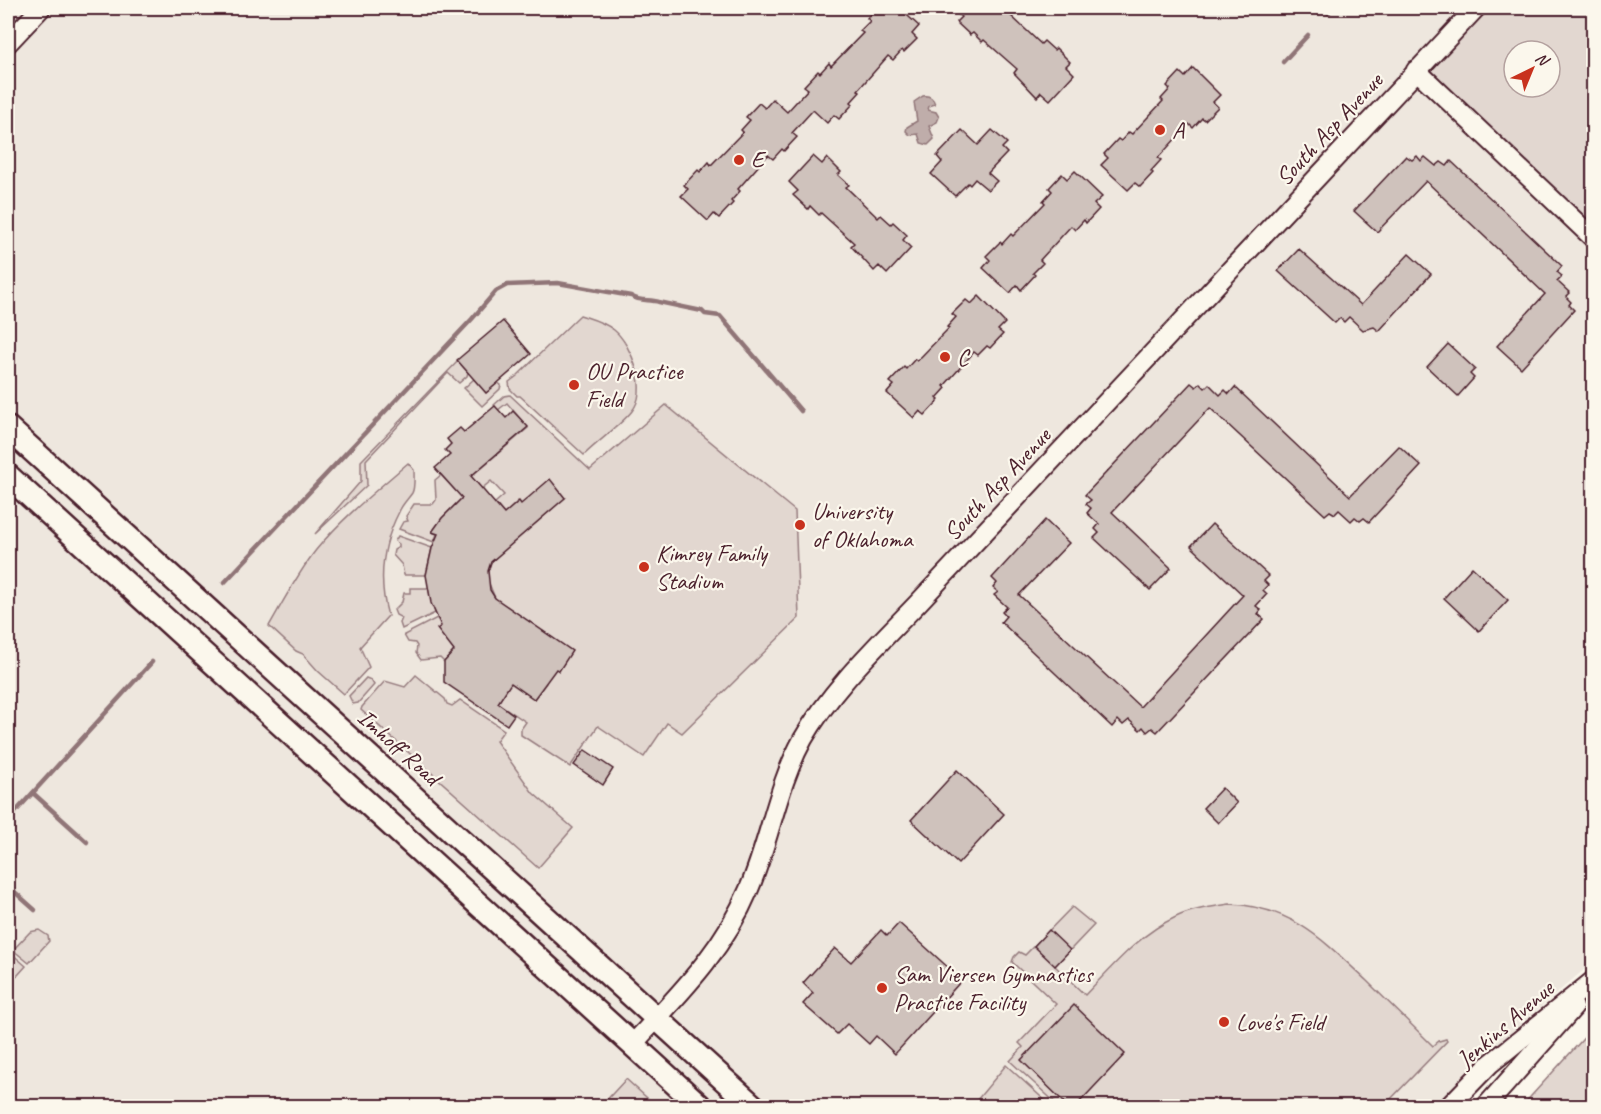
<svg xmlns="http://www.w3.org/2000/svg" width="1601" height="1114" font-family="Caveat,sans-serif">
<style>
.built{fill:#eee7de;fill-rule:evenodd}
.green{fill:#e2d7d0;stroke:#967b7e;stroke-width:1.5;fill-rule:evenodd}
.water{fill:#bfadaa;stroke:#907477;stroke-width:1.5}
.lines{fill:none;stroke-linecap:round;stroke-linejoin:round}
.stream{stroke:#907477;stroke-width:4.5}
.building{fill:#cfc2bc;stroke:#4a1f2b;stroke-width:1.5}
.minor-casing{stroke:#4a1f2b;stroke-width:22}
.major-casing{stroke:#4a1f2b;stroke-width:27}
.minor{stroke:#fbf7ec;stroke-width:18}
.major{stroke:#fbf7ec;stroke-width:22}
.poi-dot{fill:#c8321e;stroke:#fbf7ec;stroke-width:2}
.labels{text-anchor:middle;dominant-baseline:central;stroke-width:4.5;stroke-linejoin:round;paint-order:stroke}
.street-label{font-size:24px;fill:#4a1f2b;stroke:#fbf7ec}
.poi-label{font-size:24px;fill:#4a1f2b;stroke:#fbf7ec;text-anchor:start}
</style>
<rect width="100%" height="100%" fill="#fbf7ec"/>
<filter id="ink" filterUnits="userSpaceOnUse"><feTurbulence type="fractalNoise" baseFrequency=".0167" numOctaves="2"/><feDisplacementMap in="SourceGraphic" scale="12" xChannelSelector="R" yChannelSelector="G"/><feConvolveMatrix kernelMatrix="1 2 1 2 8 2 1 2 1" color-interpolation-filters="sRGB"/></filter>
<g filter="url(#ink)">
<!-- built -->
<path class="built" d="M8,8h1585v954l-113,97 -44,47h-1428zM1514,51h36v36h-36z"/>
<!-- green -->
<g class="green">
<path d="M1487,8h106v217l-165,-155zM1514,51h36v36h-36z"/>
<path d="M580,315c12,4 24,7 34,15 18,15 35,60 18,81 -10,13 -35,31 -48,44l-64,-59h-3l-7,-7 -1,-7 8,-6z"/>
<polygon points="458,361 468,372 467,376 459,383 448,373 366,460 367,485 315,534 361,481 361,461"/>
<polygon points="474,379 486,393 498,383 501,385 500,389 482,406 464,388"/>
<path d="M510,395l80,75 76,-65 129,106 4,107 -117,115 -15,-10 -23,34 -46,-31 -28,41 -49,-32v-6l5,-7 -28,-19 9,-14 -54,-37 -9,10 -4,-4 -19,2 -5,-7 1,-7 -2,-3 -7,-1 -4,-7 33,-17c18,30 68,61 97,81l12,-16 -18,-34 31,22 12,-20 -76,-53 -7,-17v-10l3,-9 8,-8 66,-56 -44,6 -3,-3 -14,13 -9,-11 9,-8 -13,-14 -22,18 -3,-5 -24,24 -10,14 5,2 -3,8 -35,-13 4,-7 5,-1 -2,-5 8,-12h19l3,-4 -1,-20 6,-5 14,15 73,-62 -21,-25 -9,7 -4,-5 10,-9z"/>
<path d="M408,463l6,7c0,6 1,18 -2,23 -4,6 -10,11 -13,19 -17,33 -21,68 -11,104l-28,31 9,20 -25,27 -26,-23 -15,-17 -7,-3 -27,-25c15,-26 29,-53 47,-76 26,-32 61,-60 92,-87z"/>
<polygon points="398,536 432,548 426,575 404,575 402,565 393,555 394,550 399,547 399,544 395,541"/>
<polygon points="410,588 428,588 435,613 402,629 400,623 402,618 396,615 394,610 402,602 404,593 410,593"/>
<polygon points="416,675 445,699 447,704 452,706 460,700 504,730 496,741 533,793 573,828 538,868 361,710 362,707 385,681 405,687"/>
<polygon points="366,678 371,680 374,685 358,703 353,704 349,696"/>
<path d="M1230,904c63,3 94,37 137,77 22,22 44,43 66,65l6,-5 7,-2 1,2 -63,65h-325l-49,-45 13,-14 -4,-4 37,-39 -44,-42 2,-5 5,-5 6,3 47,-48 22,18 -39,41 30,29c28,-29 54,-61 91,-78 17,-8 36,-10 54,-13z"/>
<polygon points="39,930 48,936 49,941 29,963 13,950 30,932"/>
<polygon points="10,952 26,966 8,986 8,955"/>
<polygon points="1593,1028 1593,1106 1522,1106"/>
<polygon points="1006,1065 1051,1106 972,1106"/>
<polygon points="626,1079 656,1106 601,1106"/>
</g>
<!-- water -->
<path class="water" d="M923,96c6,-1 10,2 12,8l-6,2 -1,4 8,2 3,5 -2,5 -8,4 5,13 -6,6 -7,-2 -3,-9 -8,1 -4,-4 1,-4 10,-6 -3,-19z"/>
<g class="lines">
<!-- stream -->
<g class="stream">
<polyline points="1328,13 1333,8"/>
<polyline points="1283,62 1308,35"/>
<path d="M224,583l248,-264 24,-28 11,-6 51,-2 73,13c9,6 18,3 28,6 14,3 28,6 43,9l3,3 15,2 81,95"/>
<polyline points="33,793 87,842"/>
<polyline points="8,820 152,662"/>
<polyline points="8,886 35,910"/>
</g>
</g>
<!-- building -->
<g class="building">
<polygon points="876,8 899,8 919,26 912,34 917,39 904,52 902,50 893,60 888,56 858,90 860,92 851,102 853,104 839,119 834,115 827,123 813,110 792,133 797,137 784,151 782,149 773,159 768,155 738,189 740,191 731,201 733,203 719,218 714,214 708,221 681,196 688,189 684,185 698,170 700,172 709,162 711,165 743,132 741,130 750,120 746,117 759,103 765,108 773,99 787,112 808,89 804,86 818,71 820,73 829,63 831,66 863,33 860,31 870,21 867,18"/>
<polygon points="951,8 1015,8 1009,14 1041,44 1044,41 1054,50 1056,48 1070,62 1066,66 1074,74 1050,100 1041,92 1037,97 1014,73 1017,69 984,40 982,42 973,33 970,35 956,22 961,17"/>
<polygon points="1193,68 1220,95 1213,102 1218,107 1205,120 1202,118 1193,128 1189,124 1158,158 1161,160 1151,171 1153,173 1140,187 1135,183 1128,190 1101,165 1108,158 1104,154 1118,139 1121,141 1129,132 1132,134 1163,101 1161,99 1170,89 1167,86 1180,72 1185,77"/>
<polygon points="962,130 978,145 992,130 1007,143 1002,148 1007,153 988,173 997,181 988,190 975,179 970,185 968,183 955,196 931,174 942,162 937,156"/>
<polygon points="813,156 822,164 827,158 841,172 838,175 849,185 846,187 878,218 881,215 891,224 893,222 907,235 903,240 911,248 887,274 879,266 874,271 851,246 854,243 821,213 819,215 810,206 808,209 793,195 798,191 789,182"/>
<polygon points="1406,156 1412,160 1417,156 1421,161 1425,157 1436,166 1441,162 1447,166 1451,161 1562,266 1557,272 1562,276 1557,281 1570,293 1566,297 1571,302 1569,305 1574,310 1521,368 1497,346 1545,294 1426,181 1377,232 1354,211"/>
<polygon points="1075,171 1102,197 1094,204 1099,209 1086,223 1084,220 1075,230 1071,226 1040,260 1043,263 1033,273 1035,275 1021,290 1017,285 1010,293 983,268 990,260 986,256 1000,242 1002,244 1011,234 1013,236 1045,203 1043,201 1052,191 1049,188 1062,174 1067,179"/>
<polygon points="1299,249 1361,305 1409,254 1431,274 1379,331 1374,327 1363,330 1349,317 1344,322 1340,318 1335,323 1278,271"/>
<polygon points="979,296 1005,323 998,330 1003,334 990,348 987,346 978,355 974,352 944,386 946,388 937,398 939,400 925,415 920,411 914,418 887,393 894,385 890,382 904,367 906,369 915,359 917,361 949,328 947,327 956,317 952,314 966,300 971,304"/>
<polygon points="503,321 531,354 486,393 457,360"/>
<polygon points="1448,344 1475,369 1470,374 1474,378 1458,396 1427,367"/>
<polygon points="1191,383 1196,387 1200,383 1205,388 1209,384 1220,395 1225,390 1229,394 1235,387 1350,496 1399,446 1421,466 1369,522 1364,518 1360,521 1355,517 1351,521 1339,510 1335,514 1330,511 1325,515 1210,408 1112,512 1171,568 1150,590 1094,538 1099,533 1095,529 1099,524 1087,513 1091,508 1086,504 1091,500 1085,495"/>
<polygon points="495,406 506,418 513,411 528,427 471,476 504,514 519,501 521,504 550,479 565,498 491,562 488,571 490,590 495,598 572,651 559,671 556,669 534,699 511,683 498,703 514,715 507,725 444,682 444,662 454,651 437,629 441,626 431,603 426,575 432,548 438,534 432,532 442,518 462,498 435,468 450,455 445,450 451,444 447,439 460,428 464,432"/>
<polygon points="1045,520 1069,543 1019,595 1140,707 1243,595 1191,546 1212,524 1269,576 1264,581 1268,585 1263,590 1267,594 1256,606 1261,610 1258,614 1264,619 1157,732 1152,728 1147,732 1143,727 1140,730 1129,720 1123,725 1118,720 1112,727 1001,622 1006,616 1002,612 1007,607 994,595 998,592 993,588 997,583 992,578"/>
<polygon points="1472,567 1508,600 1479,631 1444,598"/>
<polygon points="585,750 613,769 603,785 574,765"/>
<polygon points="957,770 1004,814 958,864 911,820"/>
<polygon points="1222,788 1237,803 1218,823 1203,808"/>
<polygon points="899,923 962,980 895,1054 876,1036 869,1044 847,1024 837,1034 803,1004 813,993 803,983 835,948 851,962 881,930 887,936"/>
<polygon points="1049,930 1070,950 1055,966 1034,946"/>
<polygon points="1074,1005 1125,1054 1075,1107 1069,1107 1021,1060"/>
</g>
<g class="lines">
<defs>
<g id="minor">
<polyline points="8,43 41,8"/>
<polyline points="1416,70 1594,239"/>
<path d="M632,1045c46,-50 90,-92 117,-156 21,-49 28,-103 54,-150 29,-51 75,-94 115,-136l558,-595"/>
<polyline points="1449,1106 1490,1064 1594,980"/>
<polyline points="1486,1106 1574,1007"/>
</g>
<g id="major">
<polyline points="8,428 753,1106"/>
<polyline points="8,476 700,1106"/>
</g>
</defs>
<!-- minor casing -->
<use href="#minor" class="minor-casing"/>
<!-- major casing -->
<use href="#major" class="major-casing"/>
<!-- minor -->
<use href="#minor" class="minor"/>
<!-- major -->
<use href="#major" class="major"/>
</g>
</g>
<!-- markers -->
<g class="poi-dot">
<circle cx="1160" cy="130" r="6"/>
<circle cx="739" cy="160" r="6"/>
<circle cx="945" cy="357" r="6"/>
<circle cx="574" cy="385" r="6"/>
<circle cx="800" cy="525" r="6"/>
<circle cx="644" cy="567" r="6"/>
<circle cx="882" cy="988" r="6"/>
<circle cx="1224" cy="1022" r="6"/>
</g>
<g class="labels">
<!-- street labels -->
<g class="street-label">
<text transform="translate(1329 129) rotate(-47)">South Asp Avenue</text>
<text transform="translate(997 484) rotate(-47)">South Asp Avenue</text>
<text transform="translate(399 747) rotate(42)">Imhoff Road</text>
<text transform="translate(1505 1024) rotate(-41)">Jenkins Avenue</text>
</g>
<!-- poi labels -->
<g class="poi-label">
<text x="1172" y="130">A</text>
<text x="751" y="160">E</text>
<text x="957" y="357">C</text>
<text x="586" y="371">OU Practice<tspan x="586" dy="28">Field</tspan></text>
<text x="812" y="511">University<tspan x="812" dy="28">of Oklahoma</tspan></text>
<text x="656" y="553">Kimrey Family<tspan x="656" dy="28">Stadium</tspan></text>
<text x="894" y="974">Sam Viersen Gymnastics<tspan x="894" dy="28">Practice Facility</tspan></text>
<text x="1236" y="1022">Love's Field</text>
</g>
</g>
<!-- margin -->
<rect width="1601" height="1114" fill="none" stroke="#fbf7ec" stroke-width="30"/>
<rect x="15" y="15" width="1571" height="1084" fill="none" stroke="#4a1f2b" stroke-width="2" filter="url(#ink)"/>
<!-- north arrow -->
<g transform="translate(1532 69) rotate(43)"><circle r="28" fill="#fbf7ec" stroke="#b4a19f" stroke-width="1.5"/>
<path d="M0-4.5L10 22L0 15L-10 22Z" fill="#c8321e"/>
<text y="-9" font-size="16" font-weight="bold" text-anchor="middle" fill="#4a1f2b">N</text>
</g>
</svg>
